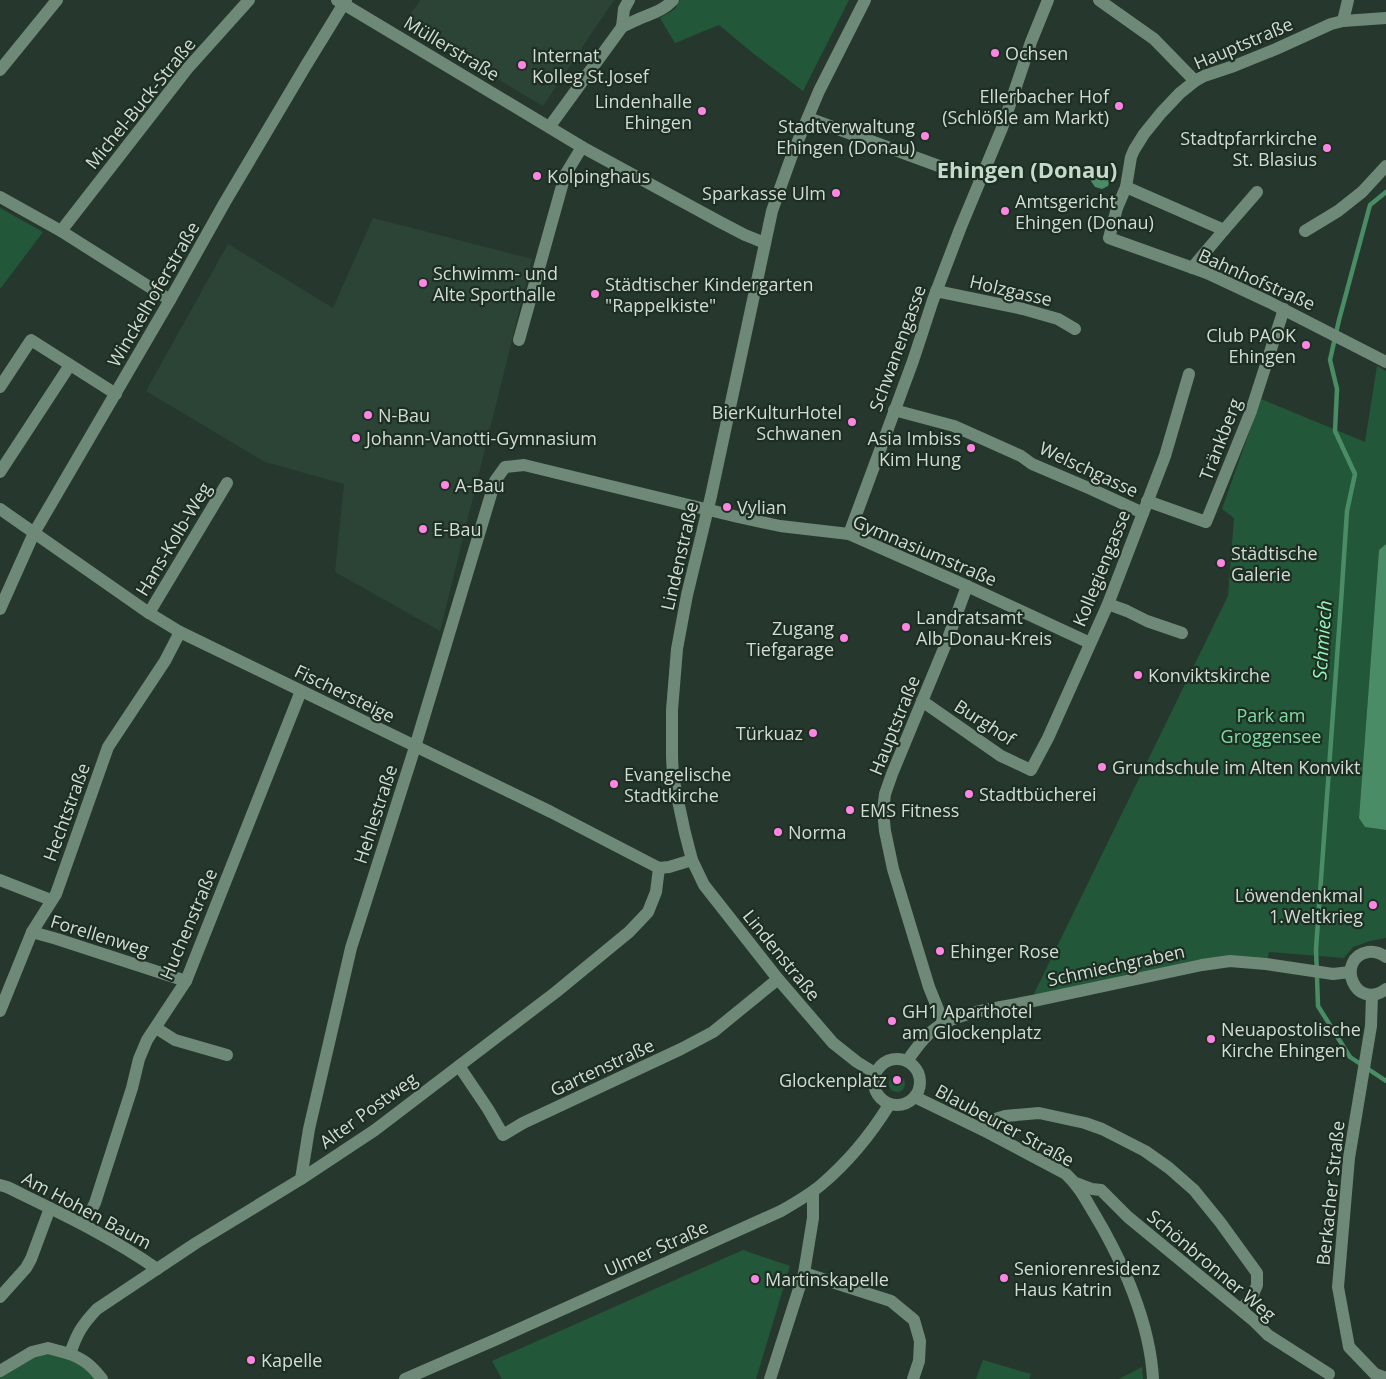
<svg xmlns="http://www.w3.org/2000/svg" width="1386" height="1379" font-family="'Open Sans',sans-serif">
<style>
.built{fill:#2c4435}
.green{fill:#225839}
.water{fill:#4a8c65}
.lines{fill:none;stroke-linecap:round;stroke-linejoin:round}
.stream{stroke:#4a8c65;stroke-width:4.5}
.minor{stroke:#6e8977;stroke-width:12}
.poi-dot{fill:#fd86e2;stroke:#1d2e23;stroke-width:2}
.labels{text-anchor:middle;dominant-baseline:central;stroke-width:4.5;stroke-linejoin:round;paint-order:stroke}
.street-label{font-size:18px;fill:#d2dcd5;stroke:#1d2e23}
.poi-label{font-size:18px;fill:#d2dcd5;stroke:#1d2e23;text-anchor:start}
.park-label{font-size:18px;fill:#80dea5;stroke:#1d2e23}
.water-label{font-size:19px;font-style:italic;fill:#97f5bb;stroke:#1d2e23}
.district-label{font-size:22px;font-weight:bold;fill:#c4dacb;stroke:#1d2e23}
</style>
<rect width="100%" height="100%" fill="#26382d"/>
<!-- built -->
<g class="built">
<polygon points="421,0 614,0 543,106 403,23"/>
<polygon points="373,218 532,259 440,631 335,572 344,484 265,462 146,391 228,244 333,308"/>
</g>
<!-- green -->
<g class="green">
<polygon points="680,0 849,0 803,91 754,54 719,25 675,43 660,18 675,9"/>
<polygon points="0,208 43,232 0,289"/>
<polygon points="1377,366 1386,371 1386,544 1379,550 1359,818 1365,827 1386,830 1386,938 1370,941 1353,947 1344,958 1269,952 1266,964 1230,961 1030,1002 1228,596 1234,518 1222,509 1261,399 1365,442"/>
<circle cx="897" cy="1084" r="8"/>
<polygon points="743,1250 790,1266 756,1379 502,1379 492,1361"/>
<polygon points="48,1348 70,1354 102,1379 0,1379 0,1371"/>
<polygon points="983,1360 1031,1374 1029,1379 976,1379"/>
<polygon points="1142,1367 1143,1379 1119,1379"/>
</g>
<!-- water -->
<g class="water">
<path d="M1094,173c8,-1 12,1 16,8l-2,5 -6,3 -7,-2 -4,-6z"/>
<polygon points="1386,544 1386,830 1365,827 1359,818 1379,550"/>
</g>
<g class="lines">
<!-- stream -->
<polyline class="stream" points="1386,192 1370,205 1339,320 1330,360 1337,389 1335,431 1355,474 1347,511 1341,602 1316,949 1318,1006 1350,1057 1386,1081"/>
<!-- minor -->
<g class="minor">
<polyline points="337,0 582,147 720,222 745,235 765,243"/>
<polyline points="865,0 819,91 792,155 772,211 711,496 687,595 677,649 672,710 672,757 673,776 677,796 685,833 692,860 704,885 778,979 833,1043 857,1062 875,1073"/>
<polyline points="1099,0 1154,39 1195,81"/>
<polyline points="1386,18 1343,21 1331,24 1276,49 1234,66 1204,76 1195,81 1180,93 1161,113 1144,134 1134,150 1131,157 1126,187 1117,208 1109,238 1207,273 1269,302 1386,362"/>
<polyline points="1343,21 1348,0"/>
<polyline points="622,27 624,9 629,0"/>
<polyline points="0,70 57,0"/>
<polyline points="808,118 947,169 983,176"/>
<path d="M550,126l72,-99c6,-3 12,-6 19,-9 12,-5 23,-8 32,-18"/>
<polyline points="1126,187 1224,230"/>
<polyline points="0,197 61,231"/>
<polyline points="1305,231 1338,211 1362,192 1386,166"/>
<polyline points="1192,268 1224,230 1257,192"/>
<polyline points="936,291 1023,309 1058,319 1075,329"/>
<polyline points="170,300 61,231 187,69 249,0"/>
<polyline points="519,340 565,175 582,147"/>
<polyline points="0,387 31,340 116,394"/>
<polyline points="894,410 954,426 1021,456 1032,464 1091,489 1143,513"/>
<polyline points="0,472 70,365"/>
<polyline points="1147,501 1206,522 1251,411 1284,309"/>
<polyline points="0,509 149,613 180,632 551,812 659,868 669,867 692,860"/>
<polyline points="849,534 913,361 933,300 960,229 1002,128 1031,42 1048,0"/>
<polyline points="1108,604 1127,611 1147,621 1182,633"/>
<polyline points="0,609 34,533 170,300 225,202 305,67 346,0"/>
<polyline points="149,613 227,483"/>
<polyline points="922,701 1001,756 1031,770 1048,738 1108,604 1165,456 1189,374"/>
<polyline points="0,880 51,900"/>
<polyline points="32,932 57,939 186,981"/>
<path d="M1386,957c-6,-4 -11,-6 -18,-5 -33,6 -14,60 18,37"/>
<polyline points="1372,995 1371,1026 1349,1158 1338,1287 1349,1347 1375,1374 1386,1378"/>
<polyline points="0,1011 32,932 56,894 108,747 165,661 180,632"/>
<polyline points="944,1024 929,987 893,869 885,831 883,811 885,794 892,774 947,641 967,586"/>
<polyline points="156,1028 175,1040 227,1055"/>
<circle cx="897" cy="1082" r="23"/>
<path d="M907,1061c10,-14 21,-30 37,-38 27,-13 60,-16 89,-22 57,-12 113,-24 169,-36l28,-4 36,3 67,10 17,-2"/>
<polyline points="459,1066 488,1109 503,1135 523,1123 681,1049 713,1032 778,979"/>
<path d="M915,1097l68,33 83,44c13,12 20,26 29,41 28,47 55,108 58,164"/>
<polyline points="983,1130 989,1121 1005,1116 1039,1113 1085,1123 1102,1129 1145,1151 1169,1168 1194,1190 1220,1222 1257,1273 1257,1285 1252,1297 1241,1310 1253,1320"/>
<polyline points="301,1179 309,1129 351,948 415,747 495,481 505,467 524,465 738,517 780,526 849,534 967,586 1090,643"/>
<polyline points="1076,1183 1092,1189 1101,1190 1128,1217 1253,1320 1268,1335 1329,1374"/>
<path d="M0,1185l7,2c51,25 103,49 150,82"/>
<polyline points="84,1224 95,1203 132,1088 139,1059 147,1040 186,981 301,691"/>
<polyline points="804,1273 891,1301 914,1320 920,1341 919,1361 913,1379"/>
<polyline points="0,1297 26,1268 31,1259 50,1208"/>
<path d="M70,1354c15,6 22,12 32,25"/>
<path d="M0,1371l32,-19 16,-4 22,6c7,-21 12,-29 27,-45l99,-66 105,-64 74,-49 181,-138 73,-60 19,-20 8,-20 3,-24"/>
<path d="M405,1379l92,-40 284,-128c14,-8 28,-16 40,-26 26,-22 50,-51 68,-80"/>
<polyline points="770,1379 804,1273 813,1218 813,1192"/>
</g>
</g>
<!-- markers -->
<g class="poi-dot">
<circle cx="995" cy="53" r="5"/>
<circle cx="522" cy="65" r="5"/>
<circle cx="1119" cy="106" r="5"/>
<circle cx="702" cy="111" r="5"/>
<circle cx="925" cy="136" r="5"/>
<circle cx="1327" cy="148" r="5"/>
<circle cx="537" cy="176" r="5"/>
<circle cx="836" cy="193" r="5"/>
<circle cx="1005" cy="211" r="5"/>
<circle cx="423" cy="283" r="5"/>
<circle cx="595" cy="294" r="5"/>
<circle cx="1306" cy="345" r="5"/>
<circle cx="368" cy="415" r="5"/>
<circle cx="852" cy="422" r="5"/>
<circle cx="356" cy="438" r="5"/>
<circle cx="971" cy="448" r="5"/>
<circle cx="445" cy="485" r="5"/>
<circle cx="727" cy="507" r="5"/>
<circle cx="423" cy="529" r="5"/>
<circle cx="1221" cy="563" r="5"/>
<circle cx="906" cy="627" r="5"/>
<circle cx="844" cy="638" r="5"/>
<circle cx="1138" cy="675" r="5"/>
<circle cx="813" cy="733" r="5"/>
<circle cx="1102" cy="767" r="5"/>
<circle cx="614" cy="784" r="5"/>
<circle cx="969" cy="794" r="5"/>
<circle cx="850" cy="810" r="5"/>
<circle cx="778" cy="832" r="5"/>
<circle cx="1373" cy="905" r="5"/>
<circle cx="940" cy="951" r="5"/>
<circle cx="892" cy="1021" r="5"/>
<circle cx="1211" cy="1039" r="5"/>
<circle cx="897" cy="1080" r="5"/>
<circle cx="1004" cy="1278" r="5"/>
<circle cx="755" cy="1279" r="5"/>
<circle cx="251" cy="1360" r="5"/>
</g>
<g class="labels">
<!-- street labels -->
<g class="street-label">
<text transform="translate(1243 43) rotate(-23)">Hauptstraße</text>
<text transform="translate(452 48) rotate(31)">Müllerstraße</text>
<text transform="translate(140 103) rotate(-51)">Michel-Buck-Straße</text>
<text transform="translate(1257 279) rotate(24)">Bahnhofstraße</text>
<text transform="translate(1011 290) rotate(13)">Holzgasse</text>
<text transform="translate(153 294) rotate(-60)">Winckelhoferstraße</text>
<text transform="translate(897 348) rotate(-70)">Schwanengasse</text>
<text transform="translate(1220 439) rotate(-69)">Tränkberg</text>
<text transform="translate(1089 469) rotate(25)">Welschgasse</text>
<text transform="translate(173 539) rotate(-59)">Hans-Kolb-Weg</text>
<text transform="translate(925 550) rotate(23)">Gymnasiumstraße</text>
<text transform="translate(679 556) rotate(-77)">Lindenstraße</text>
<text transform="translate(1101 568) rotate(-68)">Kollegiengasse</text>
<text transform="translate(345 693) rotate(26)">Fischersteige</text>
<text transform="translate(985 722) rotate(33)">Burghof</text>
<text transform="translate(894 725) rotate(-68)">Hauptstraße</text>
<text transform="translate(66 812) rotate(-70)">Hechtstraße</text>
<text transform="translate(375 814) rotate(-72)">Hehlestraße</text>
<text transform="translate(188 924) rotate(-67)">Huchenstraße</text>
<text transform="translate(100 935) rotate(17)">Forellenweg</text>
<text transform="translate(782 955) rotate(51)">Lindenstraße</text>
<text transform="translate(1116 965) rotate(-12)">Schmiechgraben</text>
<text transform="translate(602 1067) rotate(-25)">Gartenstraße</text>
<text transform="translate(368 1110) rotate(-36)">Alter Postweg</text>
<text transform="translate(1005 1125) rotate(28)">Blaubeurer Straße</text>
<text transform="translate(1330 1193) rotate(-84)">Berkacher Straße</text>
<text transform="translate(87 1210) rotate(28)">Am Hohen Baum</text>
<text transform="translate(656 1248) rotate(-24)">Ulmer Straße</text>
<text transform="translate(1212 1265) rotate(40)">Schönbronner Weg</text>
</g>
<!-- poi labels -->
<g class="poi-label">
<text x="1005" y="53">Ochsen</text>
<text x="532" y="55">Internat<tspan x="532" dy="21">Kolleg St.Josef</tspan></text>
<text x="1109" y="96" text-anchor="end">Ellerbacher Hof<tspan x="1109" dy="21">(Schlößle am Markt)</tspan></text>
<text x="692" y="101" text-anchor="end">Lindenhalle<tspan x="692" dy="21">Ehingen</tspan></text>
<text x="915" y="126" text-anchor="end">Stadtverwaltung<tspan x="915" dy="21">Ehingen (Donau)</tspan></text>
<text x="1317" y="138" text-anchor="end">Stadtpfarrkirche<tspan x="1317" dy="21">St. Blasius</tspan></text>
<text x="547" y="176">Kolpinghaus</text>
<text x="826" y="193" text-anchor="end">Sparkasse Ulm</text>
<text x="1015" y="201">Amtsgericht<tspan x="1015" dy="21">Ehingen (Donau)</tspan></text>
<text x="433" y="273">Schwimm- und<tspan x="433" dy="21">Alte Sporthalle</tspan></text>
<text x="605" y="284">Städtischer Kindergarten<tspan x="605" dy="21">"Rappelkiste"</tspan></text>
<text x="1296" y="335" text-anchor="end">Club PAOK<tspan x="1296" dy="21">Ehingen</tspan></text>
<text x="842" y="412" text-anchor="end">BierKulturHotel<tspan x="842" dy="21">Schwanen</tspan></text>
<text x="378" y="415">N-Bau</text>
<text x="366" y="438">Johann-Vanotti-Gymnasium</text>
<text x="961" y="438" text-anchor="end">Asia Imbiss<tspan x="961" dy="21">Kim Hung</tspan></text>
<text x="455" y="485">A-Bau</text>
<text x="737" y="507">Vylian</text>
<text x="433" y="529">E-Bau</text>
<text x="1231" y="553">Städtische<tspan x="1231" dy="21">Galerie</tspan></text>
<text x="916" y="617">Landratsamt<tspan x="916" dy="21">Alb-Donau-Kreis</tspan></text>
<text x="834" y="628" text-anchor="end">Zugang<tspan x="834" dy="21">Tiefgarage</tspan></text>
<text x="1148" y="675">Konviktskirche</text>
<text x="803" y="733" text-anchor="end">Türkuaz</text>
<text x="1112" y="767">Grundschule im Alten Konvikt</text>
<text x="624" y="774">Evangelische<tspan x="624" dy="21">Stadtkirche</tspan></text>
<text x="979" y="794">Stadtbücherei</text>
<text x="860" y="810">EMS Fitness</text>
<text x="788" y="832">Norma</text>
<text x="1363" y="895" text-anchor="end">Löwendenkmal<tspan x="1363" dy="21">1.Weltkrieg</tspan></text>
<text x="950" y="951">Ehinger Rose</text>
<text x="902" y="1011">GH1 Aparthotel<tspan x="902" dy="21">am Glockenplatz</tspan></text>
<text x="1221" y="1029">Neuapostolische<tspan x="1221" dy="21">Kirche Ehingen</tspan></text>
<text x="887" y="1080" text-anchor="end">Glockenplatz</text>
<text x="1014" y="1268">Seniorenresidenz<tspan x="1014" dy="21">Haus Katrin</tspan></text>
<text x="765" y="1279">Martinskapelle</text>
<text x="261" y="1360">Kapelle</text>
</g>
<!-- park labels -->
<g class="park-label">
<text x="1271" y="715">Park am<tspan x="1271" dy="21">Groggensee</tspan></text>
</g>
<!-- water labels -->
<g class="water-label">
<text transform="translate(1322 640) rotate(-86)">Schmiech</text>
</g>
<!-- district labels -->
<g class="district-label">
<text x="1027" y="169">Ehingen (Donau)</text>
</g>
</g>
</svg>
